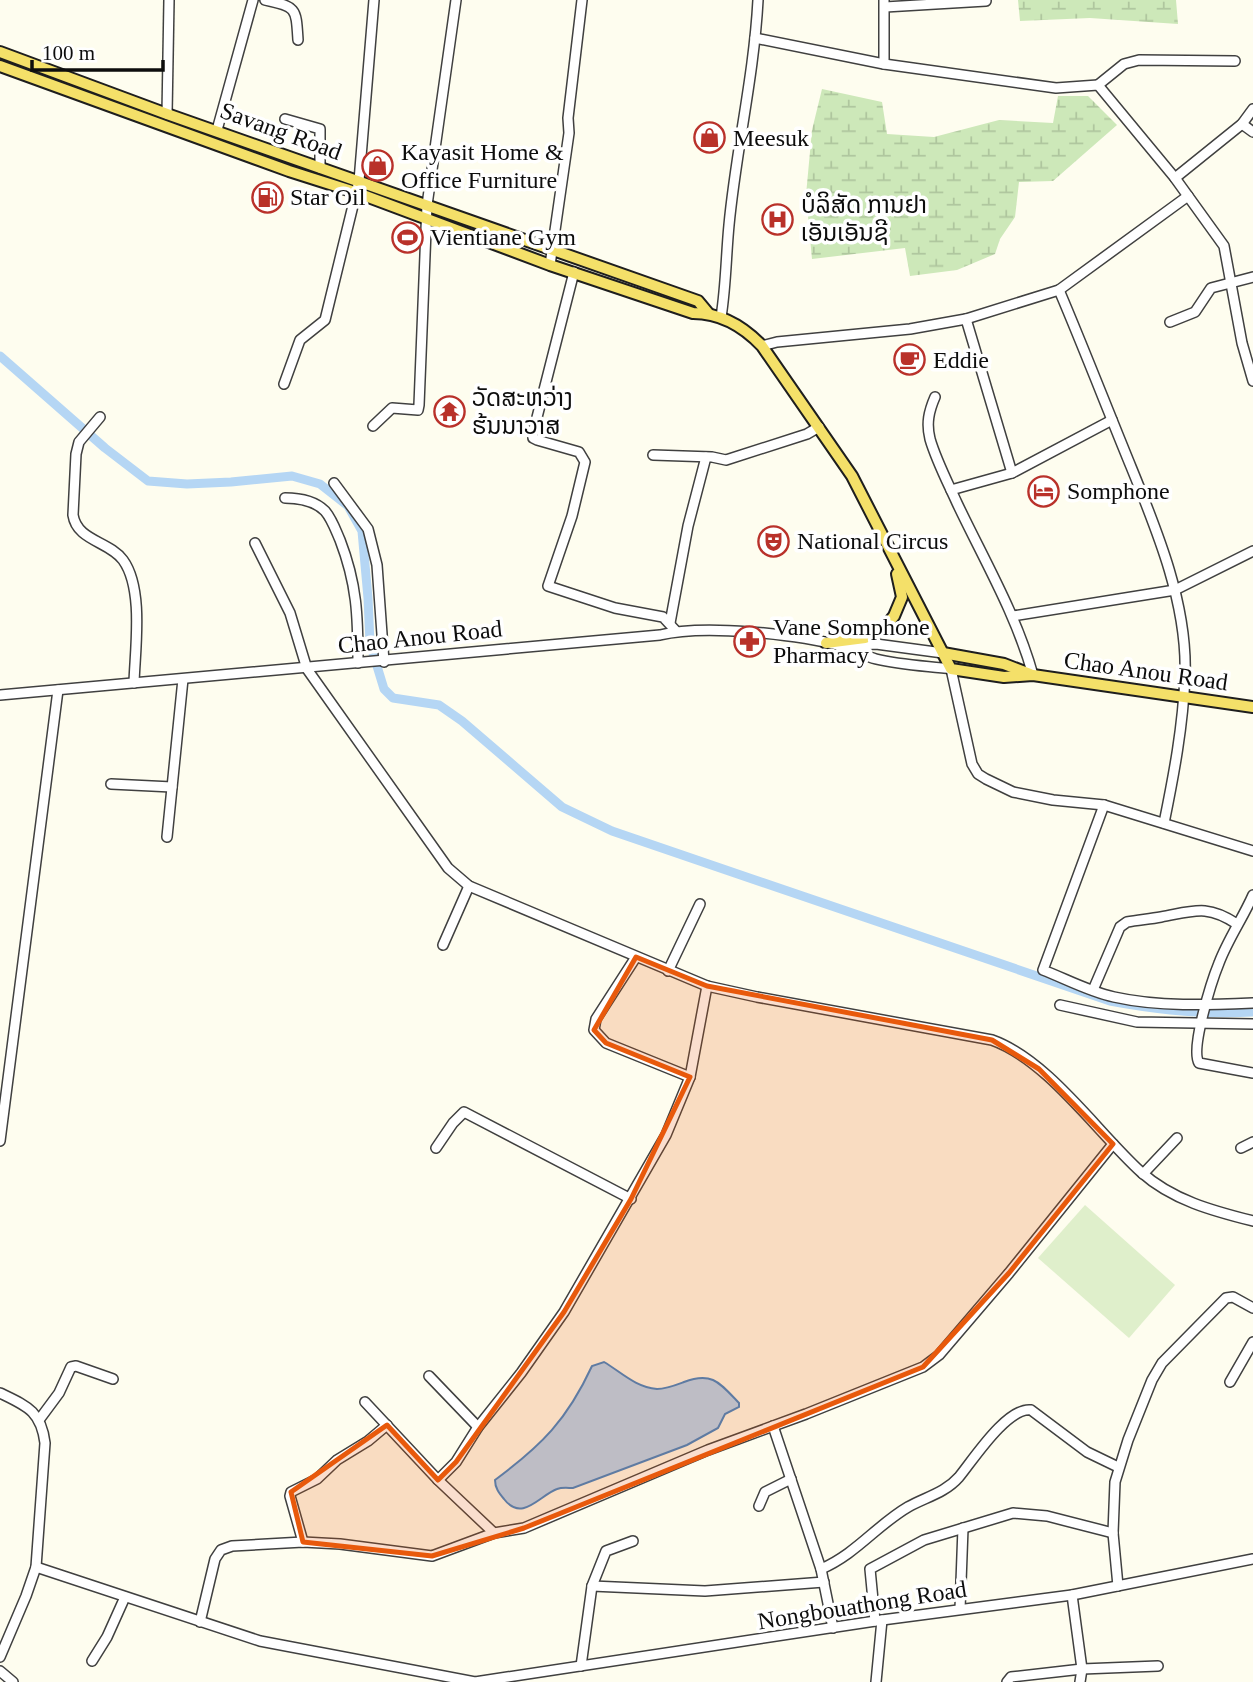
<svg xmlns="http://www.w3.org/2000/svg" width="1253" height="1682" font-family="'Times New Roman','Noto Sans Lao',serif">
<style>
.wetland{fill:url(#wetland-marsh)}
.pitch{fill:#dfefcb}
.water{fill:#b5d6f4;stroke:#3e84c9;stroke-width:2}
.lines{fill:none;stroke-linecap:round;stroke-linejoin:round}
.canal{stroke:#b5d6f4;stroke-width:9}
.minor-casing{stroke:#404040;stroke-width:12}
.major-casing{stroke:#1e1e1e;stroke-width:14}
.minor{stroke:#fff;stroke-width:9}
.major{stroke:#f4e069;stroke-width:10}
.marked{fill:#e8590c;fill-opacity:0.2;stroke:#e8590c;stroke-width:5;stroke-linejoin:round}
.labels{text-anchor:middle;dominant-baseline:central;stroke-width:7;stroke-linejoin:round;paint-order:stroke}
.street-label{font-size:24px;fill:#0d0d0d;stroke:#fff}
.poi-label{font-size:24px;fill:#0d0d0d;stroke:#fff;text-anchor:start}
</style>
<defs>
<pattern id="wetland-marsh" width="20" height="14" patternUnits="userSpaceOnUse" patternTransform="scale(1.75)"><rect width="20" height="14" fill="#cde8b9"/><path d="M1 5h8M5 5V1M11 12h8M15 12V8" fill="none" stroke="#afc69e"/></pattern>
</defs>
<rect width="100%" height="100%" fill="#fefdef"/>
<!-- wetland -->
<g class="wetland">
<polygon points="1018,0 1176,0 1178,24 1090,18 1020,21"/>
<polygon points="822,89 882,102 887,134 934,137 999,120 1053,123 1058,96 1088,96 1117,125 1053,181 1019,182 1015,217 1000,239 995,254 957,270 910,276 905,248 812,259 806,195 812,130"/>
</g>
<!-- pitch -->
<polygon class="pitch" points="1085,1205 1175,1285 1129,1338 1038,1258"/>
<!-- water -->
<path class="water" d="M604,1362c17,10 31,25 53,27 9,0 19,-4 27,-7 28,-11 36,1 55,21v4l-14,7 -7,14 -31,17 -114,43c-5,0 -11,-1 -16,1 -17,6 -35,34 -53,10 -5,-6 -9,-11 -9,-19 47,-35 72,-60 97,-114z"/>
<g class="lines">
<!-- canal -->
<path class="canal" d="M0,356l105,92 43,33 39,3 44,-2 61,-6 28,8 28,22 14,25 6,67 2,45 14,46 9,9 46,7 23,16 100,86 50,24 498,170c48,9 94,14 143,11"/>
<defs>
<g id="minor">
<path d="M265,0c32,7 31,8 33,40"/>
<polyline points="885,7 986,1"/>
<polyline points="755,38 884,64 1056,88 1098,85 1175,178 1224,246 1242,343 1253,381"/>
<polyline points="884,64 884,0"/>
<polyline points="1098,85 1124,64 1139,60 1235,61"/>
<polyline points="167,114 169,0"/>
<polyline points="285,119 320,129 320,168"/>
<polyline points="1242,124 1253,132"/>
<polyline points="217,130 253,0"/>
<polyline points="1175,178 1242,124 1253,109"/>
<polyline points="550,265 569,133 568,118 582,0"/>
<polyline points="574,272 533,433 533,438 537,440 579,452 585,462 572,516 548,586 615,608 663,617 676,631"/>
<path d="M1059,290c23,54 44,108 66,162 28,69 63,148 60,224 -2,50 -11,98 -21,147"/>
<path d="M721,317c5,-31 5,-61 8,-92 7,-75 25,-149 29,-225"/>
<polyline points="966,319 1012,473"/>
<polyline points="1170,322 1195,312 1211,288 1253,277"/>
<polyline points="762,346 777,342 910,329 966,319 1059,290 1188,196"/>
<polyline points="284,384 300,340 325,320 359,181 374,0"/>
<path d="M935,397c-6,14 -9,26 -5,42 6,21 18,44 27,64 27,57 59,111 76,172"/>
<path d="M100,417l-21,25 -3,12 -3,61c4,26 36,26 50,45 21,29 12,89 11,123"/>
<polyline points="373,426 392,408 418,410 419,405 427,205 456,0"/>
<polyline points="653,455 712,457 726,460 807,434 819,427"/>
<polyline points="334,483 368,529 377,565 384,662"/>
<polyline points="951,490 1012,473 1112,420"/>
<path d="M285,498c14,0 29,2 40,13 7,8 11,20 15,29 17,44 18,76 18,123"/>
<path d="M255,543l35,70 17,56 141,199 21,18 238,100 50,11 235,43c56,20 105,92 149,132 31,28 72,39 112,49"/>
<polyline points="1013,616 1175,590 1253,551"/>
<polyline points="670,623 688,526 706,457"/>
<polyline points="848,646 876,644 943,653"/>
<path d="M0,695c220,-19 440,-39 660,-60 43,-11 137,-1 181,11 12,3 23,10 35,13 24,6 51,7 75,10l21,95 6,10 8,5 27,13 40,8 51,5 149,46"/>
<polyline points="111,784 172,787"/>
<path d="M1104,805l-61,165c23,9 47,22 71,27 45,10 93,8 139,6"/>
<polyline points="167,837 183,679"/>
<path d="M1253,895c-10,23 -25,44 -34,68 -7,17 -29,86 -20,100l54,10"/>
<polyline points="443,945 469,886"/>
<polyline points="636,957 596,1019 594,1030 606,1043 690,1077"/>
<polyline points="668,971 700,904"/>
<path d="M1093,990l27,-63 7,-5c11,-2 23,-3 34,-5 33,-6 46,-13 76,7"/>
<polyline points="1060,1005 1137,1022 1253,1024"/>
<polyline points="0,1141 58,690"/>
<polyline points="436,1148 453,1123 464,1112 631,1199"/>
<polyline points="1241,1148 1253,1142"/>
<polyline points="1143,1174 1177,1138"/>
<polyline points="429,1376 478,1427"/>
<polyline points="1230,1382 1253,1342"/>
<path d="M0,1393c27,13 41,18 45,50l-9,124 -10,29 -26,61"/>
<polyline points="365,1402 438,1480 456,1462 478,1427 521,1373 564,1312 666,1135 690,1077 707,986"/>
<polyline points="39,1420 59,1393 71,1367 76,1366 113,1379"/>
<polyline points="773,1426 821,1569 833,1628"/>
<polyline points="438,1480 494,1533"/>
<polyline points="759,1506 765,1492 791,1479"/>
<polyline points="303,1542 290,1496 291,1492 317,1479 337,1460 368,1441 387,1425"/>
<polyline points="36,1567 260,1641 475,1682 882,1620 1072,1595 1253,1559"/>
<path d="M821,1569c35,-15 56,-44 87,-62 18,-10 37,-14 51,-30 14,-17 48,-70 72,-67l56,42 31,15"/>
<polyline points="592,1586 705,1591 824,1582"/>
<polyline points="1118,1586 1113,1533 1115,1482 1128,1440 1152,1380 1162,1363 1226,1298 1233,1297 1253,1308"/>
<polyline points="1072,1595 1082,1669 1080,1682"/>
<polyline points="960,1609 963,1528"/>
<polyline points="875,1621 870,1569 924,1540 1013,1513 1047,1516 1113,1533"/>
<polyline points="200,1622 215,1559 221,1550 232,1546 303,1542 340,1544 432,1556 494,1533 524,1528 708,1450 806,1414 923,1367 939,1355 1009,1273 1113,1144"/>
<polyline points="92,1661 107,1637 125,1597"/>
<polyline points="581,1666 592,1586 606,1551 633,1541"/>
<polyline points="0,1671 13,1682"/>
<polyline points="876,1682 882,1620"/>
<polyline points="1007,1682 1011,1677 1082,1669 1158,1666"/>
</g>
<g id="major">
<polyline points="0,52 167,114 698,301 708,313"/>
<path d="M0,66l289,105 66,21 195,73 143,48c28,0 50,13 69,33l90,130 99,193 53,8 29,-2 220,32"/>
<polyline points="826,643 865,638 884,628 894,616 902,597 897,574"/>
<polyline points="943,653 1004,664 1030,674"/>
</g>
</defs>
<!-- minor casing -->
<use href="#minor" class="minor-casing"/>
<!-- major casing -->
<use href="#major" class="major-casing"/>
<!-- minor -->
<use href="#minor" class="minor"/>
<!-- major -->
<use href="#major" class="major"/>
</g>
<!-- marked area -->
<path class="marked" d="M636,957l71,29 285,54 47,29 74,75 -104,129 -86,94 -399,161 -92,28 -129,-14 -12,-50 96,-67 51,55 18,-18 108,-150 67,-113 59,-122 -84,-34 -12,-13z"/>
<!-- icons -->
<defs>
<symbol id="shop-ring" viewBox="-11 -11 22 22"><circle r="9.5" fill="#fff" stroke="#b9312a" stroke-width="1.5"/><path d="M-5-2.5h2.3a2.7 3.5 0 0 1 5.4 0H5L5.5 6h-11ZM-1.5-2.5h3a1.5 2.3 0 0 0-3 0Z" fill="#b9312a"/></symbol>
<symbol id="fuel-ring" viewBox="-11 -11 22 22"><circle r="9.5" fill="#fff" stroke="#b9312a" stroke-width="1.5"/><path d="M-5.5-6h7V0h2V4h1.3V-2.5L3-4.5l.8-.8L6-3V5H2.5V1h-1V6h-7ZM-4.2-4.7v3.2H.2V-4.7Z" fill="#b9312a"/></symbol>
<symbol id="hospital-ring" viewBox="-11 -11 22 22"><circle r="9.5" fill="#fff" stroke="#b9312a" stroke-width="1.5"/><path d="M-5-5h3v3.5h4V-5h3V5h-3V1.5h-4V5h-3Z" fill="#b9312a"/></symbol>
<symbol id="stadium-ring" viewBox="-11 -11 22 22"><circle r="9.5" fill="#fff" stroke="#b9312a" stroke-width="1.5"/><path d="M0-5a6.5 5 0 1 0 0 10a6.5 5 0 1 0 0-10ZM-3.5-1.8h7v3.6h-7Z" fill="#b9312a"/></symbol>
<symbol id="cafe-ring" viewBox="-11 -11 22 22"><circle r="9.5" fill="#fff" stroke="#b9312a" stroke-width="1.5"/><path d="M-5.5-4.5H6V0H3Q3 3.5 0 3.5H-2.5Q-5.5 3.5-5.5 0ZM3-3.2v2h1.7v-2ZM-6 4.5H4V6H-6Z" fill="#b9312a"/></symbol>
<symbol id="temple-ring" viewBox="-11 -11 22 22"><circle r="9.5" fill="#fff" stroke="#b9312a" stroke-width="1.5"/><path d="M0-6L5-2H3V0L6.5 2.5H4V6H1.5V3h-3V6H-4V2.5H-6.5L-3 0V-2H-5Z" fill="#b9312a"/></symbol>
<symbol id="hotel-ring" viewBox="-11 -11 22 22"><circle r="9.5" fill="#fff" stroke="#b9312a" stroke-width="1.5"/><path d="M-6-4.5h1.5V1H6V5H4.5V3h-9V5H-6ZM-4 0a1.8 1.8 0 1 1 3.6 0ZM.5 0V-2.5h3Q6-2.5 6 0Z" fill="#b9312a"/></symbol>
<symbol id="theatre-ring" viewBox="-11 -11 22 22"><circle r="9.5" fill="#fff" stroke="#b9312a" stroke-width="1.5"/><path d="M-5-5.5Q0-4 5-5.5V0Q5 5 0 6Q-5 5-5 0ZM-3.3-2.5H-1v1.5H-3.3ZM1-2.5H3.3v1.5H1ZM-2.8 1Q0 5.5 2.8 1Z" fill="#b9312a"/></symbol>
<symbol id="pharmacy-ring" viewBox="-11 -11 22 22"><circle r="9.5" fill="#fff" stroke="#b9312a" stroke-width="1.5"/><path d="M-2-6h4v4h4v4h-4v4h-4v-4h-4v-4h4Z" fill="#b9312a"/></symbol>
</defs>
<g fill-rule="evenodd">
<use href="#shop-ring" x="692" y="120" width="35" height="35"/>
<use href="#shop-ring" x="360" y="148" width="35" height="35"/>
<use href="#fuel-ring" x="250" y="180" width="35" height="35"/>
<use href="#hospital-ring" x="760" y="202" width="35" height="35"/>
<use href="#stadium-ring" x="390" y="220" width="35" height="35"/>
<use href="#cafe-ring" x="892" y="342" width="35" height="35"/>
<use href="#temple-ring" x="432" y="394" width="35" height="35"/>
<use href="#hotel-ring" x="1026" y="474" width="35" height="35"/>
<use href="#theatre-ring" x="756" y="524" width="35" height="35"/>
<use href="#pharmacy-ring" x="732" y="624" width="35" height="35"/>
</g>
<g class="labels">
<!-- street labels -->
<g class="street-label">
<text transform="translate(281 131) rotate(20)">Savang Road</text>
<text transform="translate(420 637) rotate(-6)">Chao Anou Road</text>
<text transform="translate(1146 671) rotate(8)">Chao Anou Road</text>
<text transform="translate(862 1605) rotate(-9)">Nongbouathong Road</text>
</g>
<!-- poi labels -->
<g class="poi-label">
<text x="733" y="138">Meesuk</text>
<text x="401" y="152">Kayasit Home &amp;<tspan x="401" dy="28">Office Furniture</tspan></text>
<text x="290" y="197">Star Oil</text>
<text x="801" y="205">ບໍລິສັດ ການຢາ<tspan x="801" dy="28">ເອັນເອັນຊີ</tspan></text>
<text x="430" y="237">Vientiane Gym</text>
<text x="933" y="360">Eddie</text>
<text x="472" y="398">ວັດສະຫວ່າງ<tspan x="472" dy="28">ຮ້ນນາວາສ</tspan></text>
<text x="1067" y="491">Somphone</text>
<text x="797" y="541">National Circus</text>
<text x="773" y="627">Vane Somphone<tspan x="773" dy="28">Pharmacy</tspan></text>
</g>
</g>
<!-- scale -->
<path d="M32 60v10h131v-10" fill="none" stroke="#0d0d0d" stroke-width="3.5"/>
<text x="42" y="60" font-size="21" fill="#0d0d0d" stroke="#ffffff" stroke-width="5" paint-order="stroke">100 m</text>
</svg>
